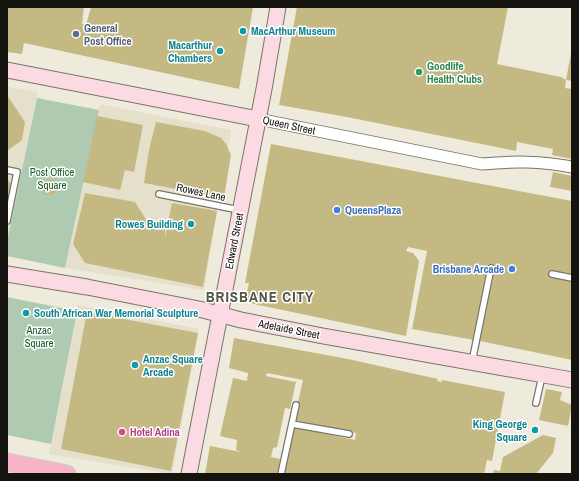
<svg xmlns="http://www.w3.org/2000/svg" width="579" height="481" font-family="'Archivo Narrow',sans-serif">
<style>
.built{fill:#e5e0cb}
.green{fill:#aecbb2}
.building{fill:#c5b983}
.lines{fill:none;stroke-linecap:round;stroke-linejoin:round}
.lane-casing{stroke:#797669;stroke-width:8}
.street-casing{stroke:#797669;stroke-width:13}
.secondary-casing{stroke:#797669;stroke-width:17}
.primary-casing{stroke:#cbcbca;stroke-width:19}
.lane{stroke:#fff;stroke-width:5.5}
.street{stroke:#fff;stroke-width:11}
.secondary{stroke:#fbdae4;stroke-width:15}
.primary{stroke:#f7b4c8;stroke-width:17}
.culture-dot{fill:#0f9aa8;stroke:#fff;stroke-width:1.5}
.service-dot{fill:#5c6f8a;stroke:#fff;stroke-width:1.5}
.leisure-dot{fill:#2e9e5b;stroke:#fff;stroke-width:1.5}
.shop-dot{fill:#3f7fe0;stroke:#fff;stroke-width:1.5}
.hotel-dot{fill:#d1479c;stroke:#fff;stroke-width:1.5}
.labels{text-anchor:middle;dominant-baseline:central;stroke-width:3;stroke-linejoin:round;paint-order:stroke}
.service-label{font-size:11px;font-weight:bold;fill:#4e5e75;stroke:#fff;text-anchor:start}
.culture-label{font-size:11px;font-weight:bold;fill:#0d838f;stroke:#fff;text-anchor:start}
.leisure-label{font-size:11px;font-weight:bold;fill:#27864d;stroke:#fff;text-anchor:start}
.street-label{font-size:11px;fill:#14130e;stroke:#fff}
.park-label{font-size:11px;fill:#135827;stroke:#fff}
.shop-label{font-size:11px;font-weight:bold;fill:#366cbe;stroke:#fff;text-anchor:start}
.hotel-label{font-size:11px;font-weight:bold;fill:#b23c85;stroke:#fff;text-anchor:start}
.district-label{font-size:15px;font-weight:bold;letter-spacing:1px;fill:#575548;stroke:#fff}
</style>
<rect width="100%" height="100%" fill="#eeebdd"/>
<!-- built -->
<g class="built">
<polygon points="7,87 37,92 37,98 7,242"/>
<polygon points="100,104 231,130 204,290 65,268"/>
<polygon points="77,305 199,329 172,474 49,454"/>
</g>
<!-- green -->
<g class="green">
<polygon points="37,98 99,110 65,268 7,256 7,242"/>
<polygon points="7,297 77,311 51,444 7,435"/>
</g>
<!-- building -->
<g class="building">
<polygon points="7,7 84,7 82,24 86,25 91,7 253,7 239,89 24,43 22,54 7,52"/>
<polygon points="297,7 508,7 497,64 561,77 566,80 565,88 572,89 572,159 552,155 553,149 517,142 516,151 347,117 279,105"/>
<polygon points="571,53 572,53 572,81 566,80"/>
<polygon points="7,95 25,122 22,140 7,151"/>
<polygon points="97,116 143,125 134,172 125,170 120,190 83,182"/>
<polygon points="156,122 205,131 221,138 226,144 231,155 224,198 144,183 149,150"/>
<polygon points="271,144 572,201 572,275 550,270 549,276 572,280 572,360 480,341 494,265 488,264 474,340 412,329 427,251 408,247 406,251 413,253 419,261 406,336 245,302 249,283 245,283"/>
<polygon points="553,172 572,176 572,191 550,187"/>
<polygon points="7,179 11,184 8,201 7,201"/>
<circle cx="50" cy="187" r="8"/>
<polygon points="85,193 135,202 147,221 165,225 165,237 172,203 217,211 203,287 85,263 73,244"/>
<polygon points="87,312 198,333 171,471 61,449"/>
<polygon points="234,338 348,359 438,379 437,381 442,382 442,380 505,392 492,461 487,460 484,474 282,474 293,427 355,440 356,433 294,420 303,380 267,373 266,376 296,382 290,409 285,408 277,447 273,448 271,457 280,459 278,474 205,474 210,446 241,452 236,450 237,440 220,436 233,378 247,381 248,373 229,368"/>
<polygon points="546,389 562,392 560,400 572,405 568,426 539,420"/>
<polygon points="543,435 556,438 553,453 536,474 493,474 494,470 500,471 503,457"/>
</g>
<g class="lines">
<defs>
<g id="lane">
<polyline points="7,170 17,172 7,221"/>
<polyline points="159,194 239,210"/>
<polyline points="552,274 572,278"/>
<polyline points="472,362 491,268"/>
<polyline points="536,403 542,376"/>
<polyline points="292,424 349,434"/>
<polyline points="281,474 296,405"/>
</g>
<path id="street" d="M258,119l224,45c32,-3 58,-3 90,3"/>
<g id="secondary">
<polyline points="7,70 258,119"/>
<polyline points="7,274 87,287 199,309 241,320 323,336 572,380"/>
<polyline points="189,474 264,89 278,7"/>
</g>
<polyline id="primary" points="7,462 67,474"/>
</defs>
<!-- lane casing -->
<use href="#lane" class="lane-casing"/>
<!-- street casing -->
<use href="#street" class="street-casing"/>
<!-- secondary casing -->
<use href="#secondary" class="secondary-casing"/>
<!-- primary casing -->
<use href="#primary" class="primary-casing"/>
<!-- lane -->
<use href="#lane" class="lane"/>
<!-- street -->
<use href="#street" class="street"/>
<!-- secondary -->
<use href="#secondary" class="secondary"/>
<!-- primary -->
<use href="#primary" class="primary"/>
</g>
<!-- markers -->
<g class="culture-dot">
<circle cx="243" cy="31" r="4"/>
<circle cx="220" cy="51" r="4"/>
<circle cx="191" cy="224" r="4"/>
<circle cx="26" cy="313" r="4"/>
<circle cx="135" cy="365" r="4"/>
<circle cx="535" cy="430" r="4"/>
</g>
<circle class="service-dot" cx="76" cy="34" r="4"/>
<circle class="leisure-dot" cx="419" cy="72" r="4"/>
<g class="shop-dot">
<circle cx="337" cy="210" r="4"/>
<circle cx="512" cy="269" r="4"/>
</g>
<circle class="hotel-dot" cx="122" cy="432" r="4"/>
<g class="labels">
<!-- service labels -->
<g class="service-label">
<text x="84" y="28">General<tspan x="84" dy="13">Post Office</tspan></text>
</g>
<!-- culture labels -->
<g class="culture-label">
<text x="251" y="31">MacArthur Museum</text>
<text x="212" y="45" text-anchor="end">Macarthur<tspan x="212" dy="13">Chambers</tspan></text>
<text x="183" y="224" text-anchor="end">Rowes Building</text>
<text x="34" y="313">South African War Memorial Sculpture</text>
<text x="143" y="359">Anzac Square<tspan x="143" dy="13">Arcade</tspan></text>
<text x="527" y="424" text-anchor="end">King George<tspan x="527" dy="13">Square</tspan></text>
</g>
<!-- leisure labels -->
<g class="leisure-label">
<text x="427" y="66">Goodlife<tspan x="427" dy="13">Health Clubs</tspan></text>
</g>
<!-- street labels -->
<g class="street-label">
<text transform="translate(289 125) rotate(12)">Queen Street</text>
<text transform="translate(201 192) rotate(12)">Rowes Lane</text>
<text transform="translate(234 241) rotate(-79)">Edward Street</text>
<text transform="translate(289 329) rotate(11)">Adelaide Street</text>
</g>
<!-- park labels -->
<g class="park-label">
<text x="52" y="172">Post Office<tspan x="52" dy="13">Square</tspan></text>
<text x="39" y="330">Anzac<tspan x="39" dy="13">Square</tspan></text>
</g>
<!-- shop labels -->
<g class="shop-label">
<text x="345" y="210">QueensPlaza</text>
<text x="504" y="269" text-anchor="end">Brisbane Arcade</text>
</g>
<!-- hotel labels -->
<g class="hotel-label">
<text x="130" y="432">Hotel Adina</text>
</g>
<!-- district labels -->
<g class="district-label">
<text x="260" y="296">BRISBANE CITY</text>
</g>
</g>
<!-- border -->
<rect width="579" height="481" fill="none" stroke="#14130e" stroke-width="16"/>
</svg>
